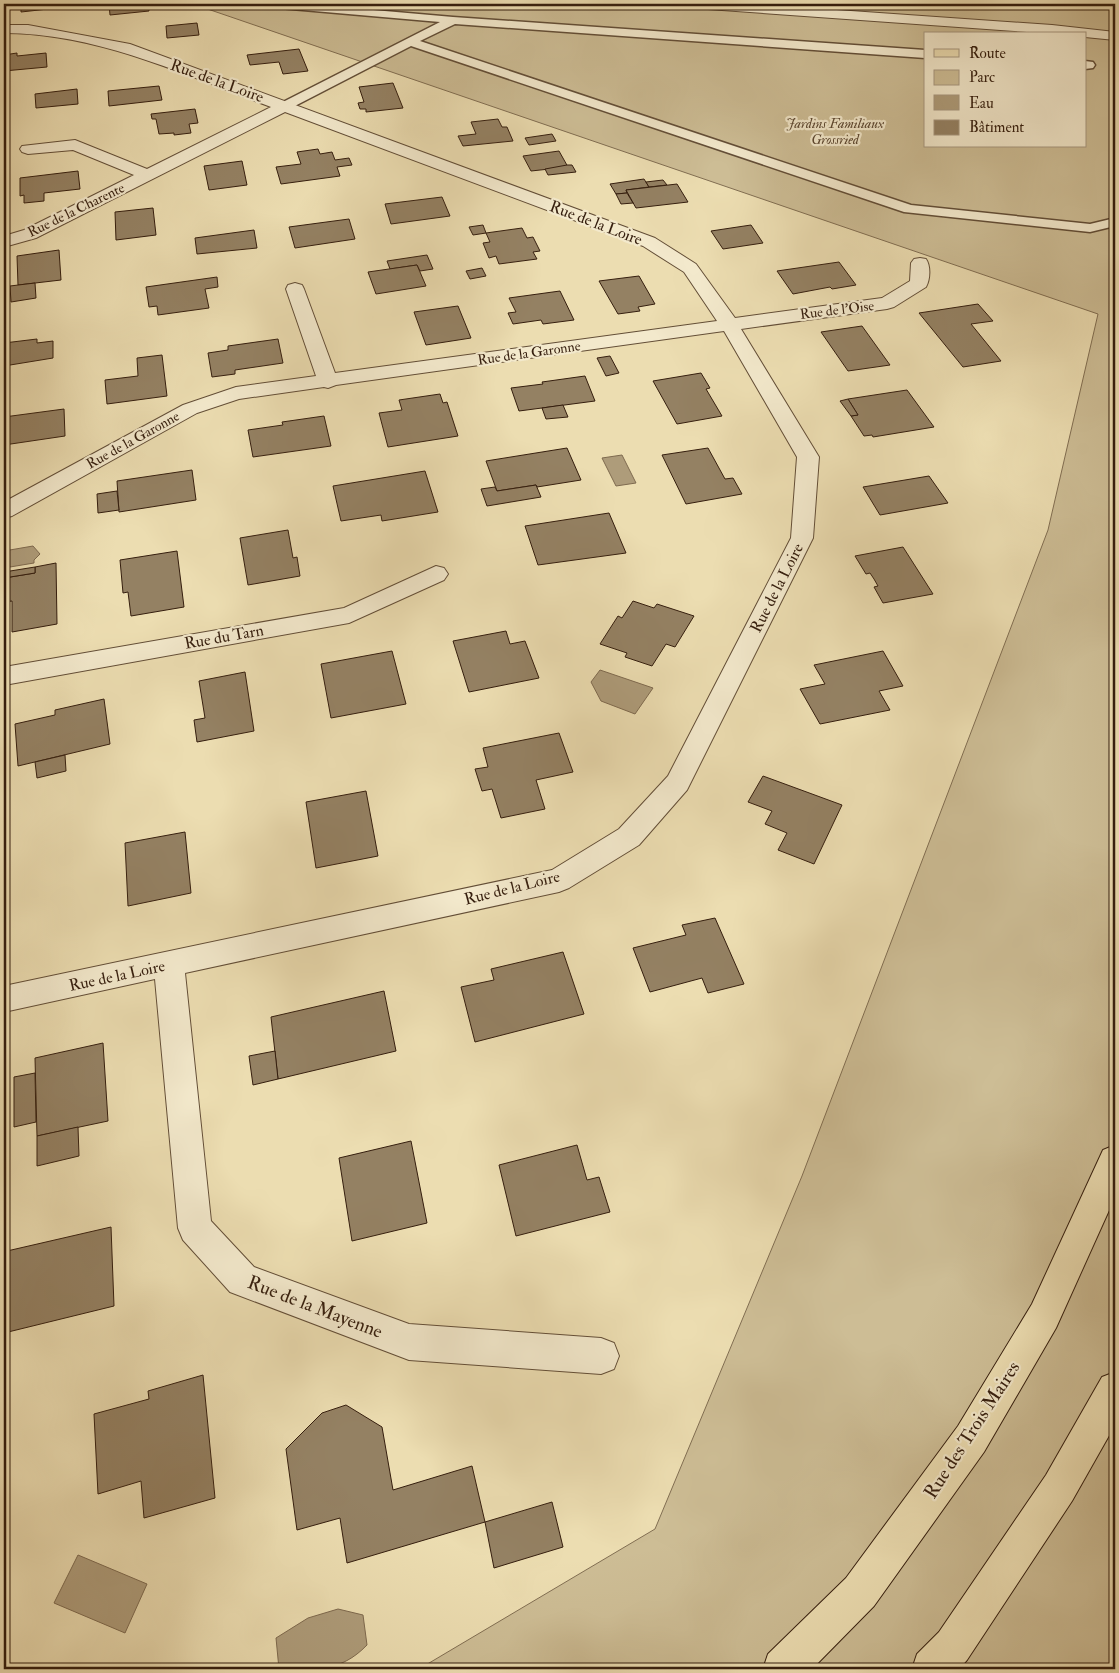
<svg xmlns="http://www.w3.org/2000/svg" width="1119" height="1673" font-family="'IM FELL Double Pica',serif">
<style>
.green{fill:#cdbd95;stroke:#816e52;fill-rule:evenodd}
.water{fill:#ae9c7a;stroke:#7e6a4f}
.building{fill:#948163;stroke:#351e0e}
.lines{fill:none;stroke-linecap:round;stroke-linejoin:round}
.service-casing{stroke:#634e37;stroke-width:3}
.minor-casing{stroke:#634e37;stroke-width:2}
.primary-casing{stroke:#351e0e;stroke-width:2}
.service{fill:#f3e9cc;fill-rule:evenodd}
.minor{fill:#f3e9cc;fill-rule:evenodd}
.primary{fill:#ecddb1;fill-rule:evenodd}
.labels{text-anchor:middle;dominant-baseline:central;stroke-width:4.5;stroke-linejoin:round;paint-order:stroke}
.far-park-label{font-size:14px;font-style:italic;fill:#5b4630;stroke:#f3e9cc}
.far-street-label{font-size:14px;fill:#351e0e;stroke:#f3e9cc}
.street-label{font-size:16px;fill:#351e0e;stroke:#f3e9cc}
.near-street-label{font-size:19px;fill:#351e0e;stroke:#f3e9cc}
</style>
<rect width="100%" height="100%" fill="#ecddb1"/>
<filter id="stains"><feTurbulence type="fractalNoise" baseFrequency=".004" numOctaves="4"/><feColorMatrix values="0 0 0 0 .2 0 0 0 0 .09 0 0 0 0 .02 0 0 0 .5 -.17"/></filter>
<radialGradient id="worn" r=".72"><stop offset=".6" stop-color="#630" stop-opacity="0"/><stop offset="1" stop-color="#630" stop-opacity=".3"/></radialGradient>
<!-- green -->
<path class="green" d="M193,4h836l86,5v1660h-696l236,-140 147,-353 246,-646 50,-216zM925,34h160v112h-160z"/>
<!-- water -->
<g class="water">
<polygon points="622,455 636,483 616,486 602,458"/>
<polygon points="33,546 40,554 34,560 34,563 4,568 4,551"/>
<polygon points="600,670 653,688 635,714 601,701 591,682"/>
<polygon points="78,1555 147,1584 125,1633 54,1603"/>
<path d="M338,1609l25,6 4,30c-27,28 -52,24 -88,24l-3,-31 32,-20z"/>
</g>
<!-- building -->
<g class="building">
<polygon points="21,4 75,4 75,6 21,12"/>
<polygon points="109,4 148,4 149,11 110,15"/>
<polygon points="197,23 199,35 167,38 166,26"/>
<polygon points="299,49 308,71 283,74 279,62 250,65 247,55"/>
<polygon points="17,53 17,56 46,53 47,67 4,71 4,55"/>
<polygon points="393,83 403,108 366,112 366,109 360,109 358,103 364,102 359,87"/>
<polygon points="159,86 162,100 109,106 108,91"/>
<polygon points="77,89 78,104 36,108 35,94"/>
<polygon points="195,109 198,123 189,124 191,133 174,135 174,133 159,134 156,119 152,119 151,114"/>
<polygon points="498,119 502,127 507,127 513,141 463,146 458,136 476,134 471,122"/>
<polygon points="552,134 556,141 529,145 525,138"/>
<polygon points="318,149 320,154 332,152 335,160 349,158 352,165 337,167 340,176 281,184 276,167 301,164 297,152"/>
<polygon points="559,151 568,167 531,171 523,156"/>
<polygon points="242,161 247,185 209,190 204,166"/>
<polygon points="567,165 572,165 576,172 548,175 545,169"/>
<polygon points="78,171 80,189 44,193 44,201 24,203 24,195 20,196 20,178"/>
<polygon points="644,179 649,187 626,190 627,193 616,194 610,184"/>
<polygon points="663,180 667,185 649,187 646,182"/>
<polygon points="677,184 688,202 636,208 626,190"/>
<polygon points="627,193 633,203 621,204 616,194"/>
<polygon points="442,197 450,216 391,224 385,204"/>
<polygon points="153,208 156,235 116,240 115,212"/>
<polygon points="349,219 355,239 295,248 289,227"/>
<polygon points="483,225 486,233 473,235 469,227"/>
<polygon points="751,225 763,243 723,249 711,231"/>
<polygon points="522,228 527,238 533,237 540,251 533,252 537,259 499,264 496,256 489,258 483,243 490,242 486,233"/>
<polygon points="254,230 257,248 197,254 195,238"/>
<polygon points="59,250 61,280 18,285 17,256"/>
<polygon points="427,255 433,269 420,271 417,265 390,269 387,261"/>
<polygon points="839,262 856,285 832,289 830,287 793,294 777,271"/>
<polygon points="417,265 426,286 376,294 368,272"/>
<polygon points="482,268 486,276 470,279 466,271"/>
<polygon points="639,276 655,304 638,307 640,311 618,314 599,281"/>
<polygon points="217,277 218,287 205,289 209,308 158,315 157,306 149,307 146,287"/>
<polygon points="35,283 36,298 11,302 10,286"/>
<polygon points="560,291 574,320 543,324 541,320 513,324 508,313 516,312 509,298"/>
<polygon points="978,304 993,321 971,324 1001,361 963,367 919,313"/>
<polygon points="458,306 471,338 426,345 414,312"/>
<polygon points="862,326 890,365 848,371 821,332"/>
<polygon points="37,339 37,343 53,341 53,358 4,366 4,343"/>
<polygon points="278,339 283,363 235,370 235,374 212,377 208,353 228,350 228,346"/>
<polygon points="162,355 167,396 107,404 105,380 138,376 137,358"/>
<polygon points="610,356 619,373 606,376 597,358"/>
<polygon points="701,373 710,388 706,389 722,416 677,424 653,381"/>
<polygon points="585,376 595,401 519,411 511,388 543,384 542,382"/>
<polygon points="907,390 934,427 873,437 872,435 864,436 851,416 858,415 848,399"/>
<polygon points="440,394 443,403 447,402 458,436 388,447 379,413 402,410 399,400"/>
<polygon points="848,399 858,415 851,416 840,401"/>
<polygon points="563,405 568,417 546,419 542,408"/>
<polygon points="64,409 65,436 4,445 4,417"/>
<polygon points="324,416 331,446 253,457 248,430 283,425 282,422"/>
<polygon points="567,448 581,480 537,487 536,485 497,491 486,461"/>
<polygon points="708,448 725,479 733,478 742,494 686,504 662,455"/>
<polygon points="192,470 196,500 119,512 117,481"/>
<polygon points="425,471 438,512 382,521 381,515 341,521 333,486"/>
<polygon points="929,476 948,503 880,515 863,487"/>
<polygon points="536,485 541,497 487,506 481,489 495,487 497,491"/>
<polygon points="117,491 119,510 98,513 97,494"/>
<polygon points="609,513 626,553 538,565 525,526"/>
<polygon points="288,530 293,558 297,557 300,576 248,585 240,538"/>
<polygon points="903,547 933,594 883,603 874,587 878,586 874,579 870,573 866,574 855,556"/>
<polygon points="177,551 184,607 131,616 128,592 123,593 120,560"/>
<polygon points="56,563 57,624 12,632 12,601 4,602 4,578 35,573 35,567"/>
<polygon points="35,567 35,573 4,578 4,572"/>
<polygon points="633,601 654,608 657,604 694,616 675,647 666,644 652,666 625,657 627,653 600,644 618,616 622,618"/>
<polygon points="506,631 510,644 525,641 539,678 469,692 453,641"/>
<polygon points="392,651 406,704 331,718 321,664"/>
<polygon points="883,651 903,686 879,691 890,710 820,724 800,689 825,684 814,665"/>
<polygon points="245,672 254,731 197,742 194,720 205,718 199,681"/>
<polygon points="104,699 110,744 18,766 15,724 55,715 55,710"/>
<polygon points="559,733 573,772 536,780 545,809 501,818 492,789 482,791 475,769 488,767 483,748"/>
<polygon points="65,755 66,771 37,778 35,762"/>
<polygon points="763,776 842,805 814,864 778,850 787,833 765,824 772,811 748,802"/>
<polygon points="366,791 378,856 316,868 306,802"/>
<polygon points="185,832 191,893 128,906 125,843"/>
<polygon points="715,918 744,984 708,993 702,978 650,992 633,948 686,935 682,925"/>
<polygon points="563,952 584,1014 475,1042 461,987 494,980 491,969"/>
<polygon points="384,991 396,1051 278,1079 271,1017"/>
<polygon points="103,1043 108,1121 37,1136 35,1058"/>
<polygon points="275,1051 278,1079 253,1085 249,1056"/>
<polygon points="35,1073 36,1122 14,1127 14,1077"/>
<polygon points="78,1127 79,1156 37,1166 37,1136"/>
<polygon points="411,1141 427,1223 352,1241 339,1158"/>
<polygon points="577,1145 587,1180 599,1177 610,1212 516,1236 499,1165"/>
<polygon points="111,1227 114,1306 4,1333 4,1295 7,1294 7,1251"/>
<polygon points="7,1251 7,1294 4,1295 4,1252"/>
<polygon points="203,1375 215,1498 144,1518 141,1481 98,1494 94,1414 149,1399 148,1391"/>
<polygon points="346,1405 382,1427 393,1490 472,1466 485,1522 347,1563 340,1518 297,1530 286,1449 322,1413"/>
<polygon points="552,1502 563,1547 494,1568 485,1522"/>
</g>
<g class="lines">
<defs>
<g id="service">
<polygon points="262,4 305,4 453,17 925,50 925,58 455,24 420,41 911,205 1090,224 1115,218 1115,226 1090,232 904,212 411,46 289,109 281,109 279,106 281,103 440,22 268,7"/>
<polygon points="1085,61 1093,62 1095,65 1093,68 1085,69"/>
</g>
<g id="minor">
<polygon points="687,4 750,4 1052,25 1115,32 1115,40 1085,37 1085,34 1056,34 694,8"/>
<path d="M4,25h24l102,19 525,194 41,26 39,54 147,-20 28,-17 1,-18 3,-4 6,-1 6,1c5,7 4,21 0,28l-32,20 -7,2 -146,20 78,128 -6,81 -126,252 -48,55 -70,43 -10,4 -374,81 26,248 43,46 155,57 192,14 13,5 5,13 -5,13 -13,5 -192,-14 -179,-68 -47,-52 -5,-12 -23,-249 -151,33v-26l548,-116 67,-41 49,-53 123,-238 6,-81 -73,-126 -388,54 -8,3 -4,-1 -85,12 -42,14 -185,103 -8,2v-16l179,-97 53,-18 80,-11 -30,-87 2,-4 7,-2 7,2 2,4 31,84 382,-52 -33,-49 -41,-26 -358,-134 -249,126 -32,9v-11l20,-6 110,-55 -61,-25 -45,4 -6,-2 -2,-3 2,-3 53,-6 72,29 124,-62c-86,-32 -174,-74 -267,-74z"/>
<polygon points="436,566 444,568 448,574 444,580 349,623 10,684 4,683 4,665 10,666 344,608"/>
</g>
<g id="primary">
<polygon points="1115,1145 1115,1197 1056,1328 984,1452 874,1606 812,1669 763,1669 768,1654 846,1578 958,1426 1032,1304 1103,1150"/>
<polygon points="1115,1372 1115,1425 1072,1501 967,1660 959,1669 912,1669 917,1654 939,1632 1046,1475 1102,1377"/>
</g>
</defs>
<!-- service casing -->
<use href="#service" class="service-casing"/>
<!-- minor casing -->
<use href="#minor" class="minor-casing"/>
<!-- primary casing -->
<use href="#primary" class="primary-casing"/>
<!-- service -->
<use href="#service" class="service"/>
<!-- minor -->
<use href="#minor" class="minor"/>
<!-- primary -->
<use href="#primary" class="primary"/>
</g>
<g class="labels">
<!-- far-park labels -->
<g class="far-park-label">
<text x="835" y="123">Jardins Familiaux<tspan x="835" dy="16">Grossried</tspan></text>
</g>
<!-- far-street labels -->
<g class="far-street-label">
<text transform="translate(76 210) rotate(-26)">Rue de la Charente</text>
<text transform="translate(837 310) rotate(-7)">Rue de l'Oise</text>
<text transform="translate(529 353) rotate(-8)">Rue de la Garonne</text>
<text transform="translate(133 440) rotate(-29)">Rue de la Garonne</text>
</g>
<!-- street labels -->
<g class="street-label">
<text transform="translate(217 81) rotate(20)">Rue de la Loire</text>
<text transform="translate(596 223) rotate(21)">Rue de la Loire</text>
<text transform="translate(777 588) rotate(-63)">Rue de la Loire</text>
<text transform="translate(224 637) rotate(-10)">Rue du Tarn</text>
<text transform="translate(512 888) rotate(-14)">Rue de la Loire</text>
<text transform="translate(117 976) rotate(-12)">Rue de la Loire</text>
</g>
<!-- near-street labels -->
<g class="near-street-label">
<text transform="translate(315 1307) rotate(21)">Rue de la Mayenne</text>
<text transform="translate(972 1430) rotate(-57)">Rue des Trois Maires</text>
</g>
</g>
<!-- margin -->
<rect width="1119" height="1673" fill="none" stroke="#ecddb1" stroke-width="20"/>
<rect x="5" y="5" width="1109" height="1663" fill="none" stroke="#351e0e" stroke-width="2.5"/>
<rect x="10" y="10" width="1099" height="1653" fill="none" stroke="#351e0e"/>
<!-- legend -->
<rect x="924" y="32" width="162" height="115" fill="#f3e9cc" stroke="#a79880"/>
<rect x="934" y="49" width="25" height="8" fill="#ecddb1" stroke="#a79880"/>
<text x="969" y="58" font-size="15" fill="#351e0e">Route</text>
<rect x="934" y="70" width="25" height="15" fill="#cdbd95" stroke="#a79880"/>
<text x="969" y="82" font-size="15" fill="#351e0e">Parc</text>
<rect x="934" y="95" width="25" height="15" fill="#ae9c7a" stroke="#a79880"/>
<text x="969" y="108" font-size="15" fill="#351e0e">Eau</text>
<rect x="934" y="120" width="25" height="15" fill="#948163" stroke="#a79880"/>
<text x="969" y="132" font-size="15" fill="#351e0e">Bâtiment</text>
<rect width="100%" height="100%" filter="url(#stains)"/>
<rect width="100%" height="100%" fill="url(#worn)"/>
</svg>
